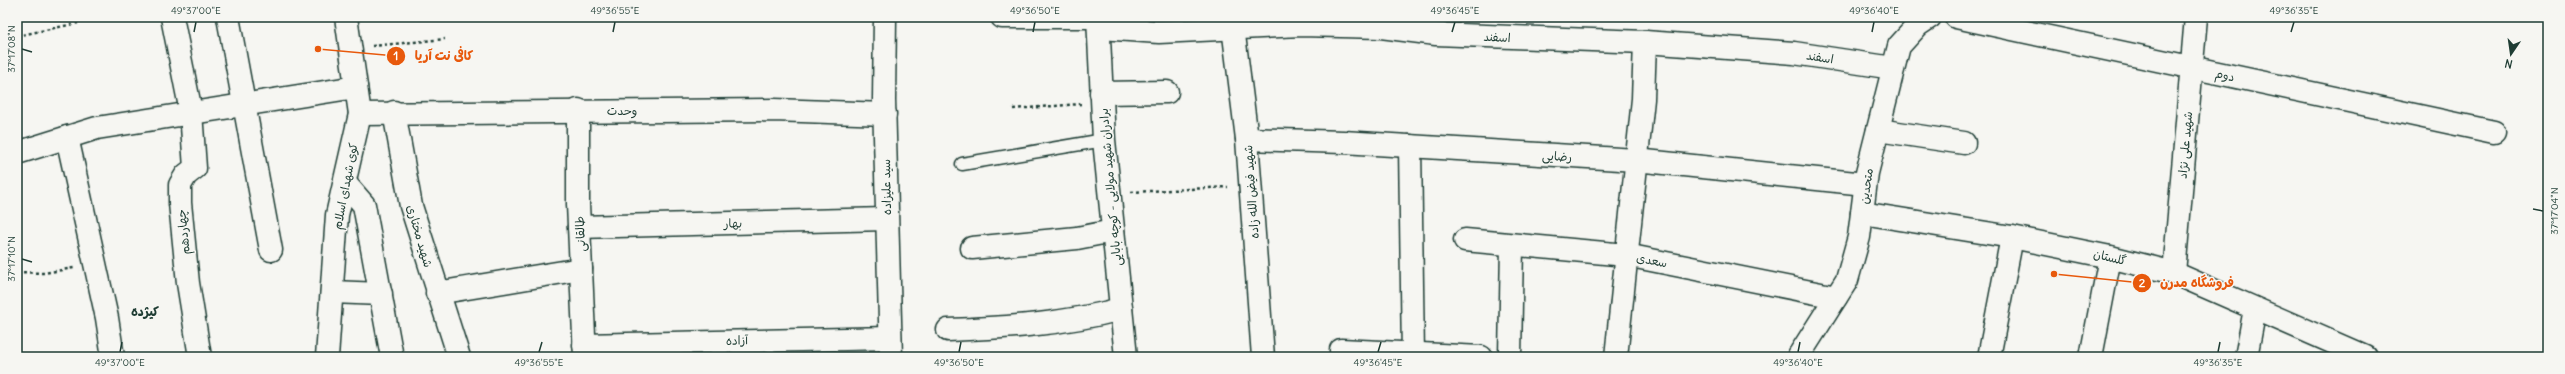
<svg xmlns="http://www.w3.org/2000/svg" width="2565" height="374" font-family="Delius,'Playpen Sans Arabic',sans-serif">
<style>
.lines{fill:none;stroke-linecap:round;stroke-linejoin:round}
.lane-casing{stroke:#1f3d34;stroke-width:15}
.street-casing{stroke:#1f3d34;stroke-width:25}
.secondary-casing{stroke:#1f3d34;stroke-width:25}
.path{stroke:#1f3d34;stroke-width:2.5;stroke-dasharray:3 3;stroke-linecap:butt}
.lane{stroke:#f6f6f2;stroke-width:12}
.street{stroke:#f6f6f2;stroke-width:22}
.secondary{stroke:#f6f6f2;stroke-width:22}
.ticks{fill:none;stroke:#1f3d34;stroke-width:1.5}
.labels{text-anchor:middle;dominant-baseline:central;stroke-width:3;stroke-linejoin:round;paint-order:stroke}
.street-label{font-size:12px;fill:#1f3d34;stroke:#f6f6f2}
.neighbourhood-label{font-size:13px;font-weight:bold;fill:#1f3d34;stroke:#f6f6f2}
.leader{fill:none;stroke:#e8590c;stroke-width:1.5}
.callout-dot{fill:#e8590c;stroke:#f6f6f2;stroke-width:1.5}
.mark-label{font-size:12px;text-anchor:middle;font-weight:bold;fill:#fff}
.callout-label{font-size:13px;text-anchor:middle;font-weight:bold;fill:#e8590c;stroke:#f6f6f2;stroke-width:3;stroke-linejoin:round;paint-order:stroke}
.neatline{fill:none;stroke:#1f3d34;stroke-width:1.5}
.ticks-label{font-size:10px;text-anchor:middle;fill:#1f3d34}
</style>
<rect width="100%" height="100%" fill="#f6f6f2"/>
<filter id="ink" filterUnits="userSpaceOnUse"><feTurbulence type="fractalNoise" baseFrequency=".025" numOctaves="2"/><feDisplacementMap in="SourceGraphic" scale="8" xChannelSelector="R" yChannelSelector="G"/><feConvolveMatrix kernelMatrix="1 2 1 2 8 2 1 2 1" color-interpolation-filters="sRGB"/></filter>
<g filter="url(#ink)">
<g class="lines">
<defs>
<polyline id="lane" points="962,164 1104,140"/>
<g id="street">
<polyline points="172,17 191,112 195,168 186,175 180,185 180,203 188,283 200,357"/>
<polyline points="228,17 271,250"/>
<polyline points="885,17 884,100 891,357"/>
<polyline points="1002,17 1097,17"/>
<polyline points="1098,17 1104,140 1126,357"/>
<polyline points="1956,17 2494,132"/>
<polyline points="1233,27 1247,139 1263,357"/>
<polyline points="1100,28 1159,32 1301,25 1381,27 1436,34 1645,42 1794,53 1893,68"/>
<polyline points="1101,93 1167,92"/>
<polyline points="578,110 578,204 585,357"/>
<polyline points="394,112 411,206 459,357"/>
<polyline points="360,114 774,110 885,114"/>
<polyline points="1878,130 1964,143"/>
<polyline points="67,137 107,318 113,357"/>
<polyline points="1247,139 1343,142 1636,160 1865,184"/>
<polyline points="1410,146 1413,357"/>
<polyline points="17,153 97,128 356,87"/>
<polyline points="345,183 364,205 392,357"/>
<polyline points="1862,213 2012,237 2110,257 2174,273 2366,357"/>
<polyline points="579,227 886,219"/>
<polyline points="1465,240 1626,255 1836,297"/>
<polyline points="972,248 1077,238 1113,231"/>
<polyline points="2174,273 2196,17"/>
<polyline points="332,292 381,294"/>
<polyline points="437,293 581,269"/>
<path d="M948,330c58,-2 116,-6 173,-21"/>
<polyline points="584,345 890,338"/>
<polyline points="1341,350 1481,357"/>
<polyline points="1510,357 1512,245"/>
<polyline points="1616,357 1643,99 1645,42"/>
<polyline points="1798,357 1847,280 1859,237 1867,173 1899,46 1918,25 1930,17"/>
<polyline points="1989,357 2012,237"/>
<polyline points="2091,357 2110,257"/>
<polyline points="2246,357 2255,309"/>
</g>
<polyline id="secondary" points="327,357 337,215 360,114 346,17"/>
</defs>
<!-- lane casing -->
<use href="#lane" class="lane-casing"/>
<!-- street casing -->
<use href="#street" class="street-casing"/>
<!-- secondary casing -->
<use href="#secondary" class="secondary-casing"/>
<!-- path -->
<g class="path">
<polyline points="17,36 78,23"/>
<polyline points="372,46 445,39"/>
<polyline points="1013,109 1081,104"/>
<polyline points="1131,192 1228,187"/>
<polyline points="17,272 44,273 74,268"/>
</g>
<!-- lane -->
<use href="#lane" class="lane"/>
<!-- street -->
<use href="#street" class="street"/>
<!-- secondary -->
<use href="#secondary" class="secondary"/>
</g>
</g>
<!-- ticks -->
<path class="ticks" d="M194,32l2,-10M613,32l2,-10M1033,32l2,-10M1452,32l3,-10M1872,32l2,-10M2291,32l3,-10M22,49l10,3M2533,209l10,2M22,259l10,3M120,352l2,-10M539,352l3,-10M959,352l2,-10M1378,352l3,-10M1798,352l2,-10M2218,352l2,-10"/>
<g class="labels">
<!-- street labels -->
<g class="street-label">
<text transform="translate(1497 37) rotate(3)">اسفند</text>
<text transform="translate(1820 57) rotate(9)">اسفند</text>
<text transform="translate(2225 75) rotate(12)">دوم</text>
<text x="622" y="110">وحدت</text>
<text transform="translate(2185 145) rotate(-85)">شهید علی نژاد</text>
<text transform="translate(1557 156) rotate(3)">رضایی</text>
<text transform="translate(345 186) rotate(-79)">کوی شهدای اسلام</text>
<text transform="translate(1866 186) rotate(-82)">متحدین</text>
<text transform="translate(886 187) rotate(-91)">سید علیزاده</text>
<text transform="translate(1110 187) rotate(-95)">برادران شهید مولایی - کوچه بابایی</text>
<text transform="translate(1251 192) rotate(-94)">شهید فیض الله زاده</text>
<text transform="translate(733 223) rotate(-1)">بهار</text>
<text transform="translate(183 232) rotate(-96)">چهاردهم</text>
<text transform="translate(580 234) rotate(-93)">طالقانی</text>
<text transform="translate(420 236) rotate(74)">شهید مختاری</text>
<text transform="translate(2110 257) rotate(13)">گلستان</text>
<text transform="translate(1652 260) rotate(11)">سعدی</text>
<text transform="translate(737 340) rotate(-2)">آزاده</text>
</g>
<!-- neighbourhood labels -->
<g class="neighbourhood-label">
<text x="145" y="311">کیژده</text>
</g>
</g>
<!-- callouts -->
<path class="leader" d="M318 49L396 56M2054 274L2142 283"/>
<g class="callout-dot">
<circle cx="318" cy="49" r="4"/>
<circle cx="2054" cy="274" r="4"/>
<circle cx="396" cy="56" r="10"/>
<circle cx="2142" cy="283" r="10"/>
</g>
<g class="mark-label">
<text x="396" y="60">1</text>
<text x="2142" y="287">2</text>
</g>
<g class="callout-label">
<text x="444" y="60">کافی نت آریا</text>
<text x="2197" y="287">فروشگاه مدرن</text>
</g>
<!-- margin -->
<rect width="2565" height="374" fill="none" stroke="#f6f6f2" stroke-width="44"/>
<!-- north arrow -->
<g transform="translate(2511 54) rotate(193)" stroke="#f6f6f2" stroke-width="3" paint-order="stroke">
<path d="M0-3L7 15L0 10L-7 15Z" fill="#1f3d34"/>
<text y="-6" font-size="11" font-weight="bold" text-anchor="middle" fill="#1f3d34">N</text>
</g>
<rect x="22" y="22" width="2521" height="330" class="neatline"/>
<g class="ticks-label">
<text x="196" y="14">49°37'00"E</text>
<text x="615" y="14">49°36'55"E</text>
<text x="1035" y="14">49°36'50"E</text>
<text x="1455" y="14">49°36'45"E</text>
<text x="1874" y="14">49°36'40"E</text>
<text x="2294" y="14">49°36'35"E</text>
<text transform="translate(11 49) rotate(-90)" y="4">37°17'08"N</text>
<text transform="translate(2554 211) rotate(-90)" y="4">37°17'04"N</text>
<text transform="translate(11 259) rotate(-90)" y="4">37°17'10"N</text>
<text x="120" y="366">49°37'00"E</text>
<text x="539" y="366">49°36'55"E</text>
<text x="959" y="366">49°36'50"E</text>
<text x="1378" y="366">49°36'45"E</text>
<text x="1798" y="366">49°36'40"E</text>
<text x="2218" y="366">49°36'35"E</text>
</g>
</svg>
